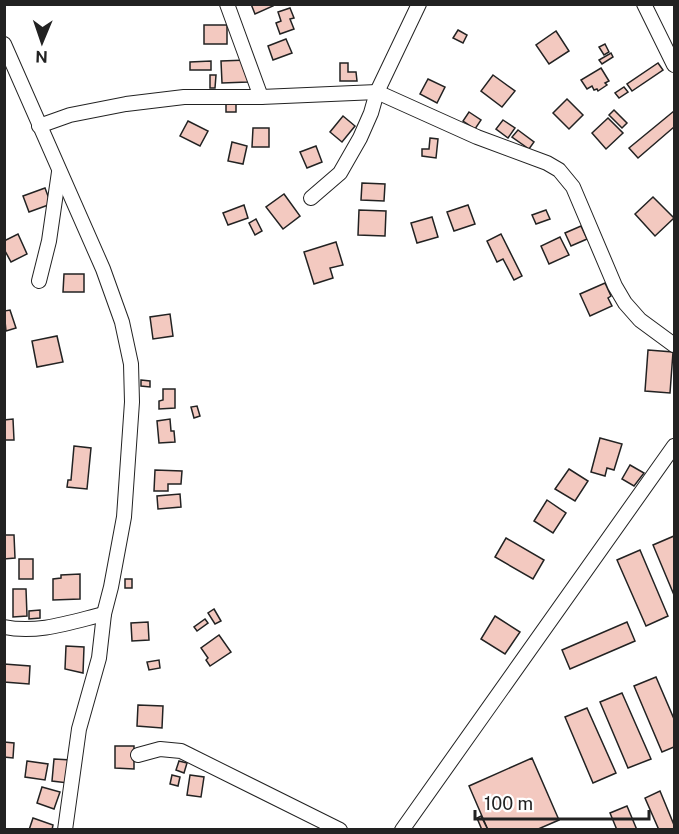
<svg xmlns="http://www.w3.org/2000/svg" width="679" height="834" font-family="'Public Sans',sans-serif">
<style>
.building{fill:#f3c9c0;stroke:#222;stroke-width:1.5}
.lines{fill:none;stroke-linecap:round;stroke-linejoin:round}
.minor-casing{stroke:#222;stroke-width:16}
.minor{stroke:#fff;stroke-width:14}
</style>
<rect width="100%" height="100%" fill="#fff"/>
<!-- building -->
<g class="building">
<polygon points="251,4 272,4 273,6 255,14"/>
<polygon points="290,8 294,18 290,19 294,29 280,34 276,23 281,21 278,12"/>
<rect x="204" y="25" width="23" height="19"/>
<polygon points="458,30 467,35 463,43 453,38"/>
<polygon points="556,31 569,51 549,64 536,45"/>
<polygon points="286,39 292,53 273,60 268,46"/>
<polygon points="605,44 609,52 604,55 599,47"/>
<polygon points="611,53 613,57 602,64 599,60"/>
<polygon points="247,60 248,82 222,83 221,61"/>
<polygon points="211,61 211,70 190,70 190,62"/>
<polygon points="340,63 348,63 348,72 356,72 357,81 340,81"/>
<polygon points="658,63 663,70 632,91 627,84"/>
<polygon points="601,68 609,81 605,83 607,85 598,91 597,89 594,90 592,86 587,89 581,80"/>
<polygon points="210,75 216,75 215,88 210,88"/>
<polygon points="493,75 515,91 502,107 481,91"/>
<polygon points="428,79 445,87 437,103 420,94"/>
<polygon points="624,87 628,92 619,98 615,93"/>
<polygon points="567,99 583,115 569,129 553,113"/>
<rect x="226" y="104" width="10" height="8"/>
<polygon points="614,110 627,123 622,128 609,115"/>
<polygon points="674,111 674,127 638,158 629,148"/>
<polygon points="469,112 481,120 475,129 463,121"/>
<polygon points="343,116 355,126 342,142 330,132"/>
<polygon points="608,118 623,133 606,149 592,133"/>
<polygon points="503,120 515,128 508,138 496,129"/>
<polygon points="188,121 208,131 200,146 180,136"/>
<polygon points="253,128 269,128 269,147 252,147"/>
<polygon points="518,130 534,142 529,149 512,137"/>
<polygon points="430,138 438,139 436,158 422,156 422,149 429,149"/>
<polygon points="232,142 247,146 243,164 228,161"/>
<polygon points="316,146 322,162 307,168 300,152"/>
<polygon points="362,183 385,184 384,201 361,200"/>
<polygon points="45,188 51,204 29,212 23,196"/>
<polygon points="284,194 300,216 283,229 266,207"/>
<polygon points="653,197 674,218 655,236 635,214"/>
<polygon points="244,205 248,218 228,225 223,213"/>
<polygon points="468,205 475,224 454,231 447,212"/>
<polygon points="359,210 386,211 385,236 358,235"/>
<polygon points="546,210 550,219 536,224 532,215"/>
<polygon points="432,217 438,237 417,243 411,223"/>
<polygon points="256,219 262,231 255,235 249,223"/>
<polygon points="581,226 587,239 571,246 565,233"/>
<polygon points="18,234 27,254 11,262 4,249 4,241"/>
<polygon points="501,234 522,276 514,280 503,259 497,262 487,241"/>
<polygon points="560,237 569,255 549,264 541,246"/>
<polygon points="336,242 343,265 330,268 333,278 314,284 304,252"/>
<polygon points="64,274 84,274 84,292 63,292"/>
<polygon points="605,283 611,296 608,298 612,306 590,316 580,294"/>
<polygon points="10,310 16,328 6,331 4,311"/>
<polygon points="170,314 173,336 153,339 150,317"/>
<polygon points="57,336 63,362 37,367 32,341"/>
<polygon points="648,350 673,352 670,393 645,391"/>
<polygon points="141,380 150,381 150,387 141,386"/>
<polygon points="163,389 175,389 175,408 159,409 159,401 163,400"/>
<polygon points="197,406 200,416 194,418 191,407"/>
<polygon points="13,419 14,440 4,440 4,420"/>
<polygon points="170,419 171,431 174,431 175,442 159,443 157,421"/>
<polygon points="600,438 622,444 614,470 607,468 605,476 591,472"/>
<polygon points="74,446 91,448 87,489 67,487 68,480 71,480"/>
<polygon points="630,465 644,473 634,486 622,479"/>
<polygon points="569,469 588,481 575,501 555,489"/>
<polygon points="155,470 182,471 181,484 168,484 168,491 154,491"/>
<polygon points="180,494 181,507 158,509 157,496"/>
<polygon points="547,500 566,513 553,533 534,521"/>
<polygon points="4,535 14,535 15,558 4,559"/>
<polygon points="674,536 674,595 653,545"/>
<polygon points="506,538 544,560 533,579 495,557"/>
<polygon points="640,550 668,616 646,626 617,560"/>
<rect x="19" y="559" width="14" height="20"/>
<polygon points="80,574 80,599 53,600 53,579 61,578 61,575"/>
<rect x="125" y="579" width="7" height="9"/>
<polygon points="13,589 26,589 27,616 13,617"/>
<polygon points="214,609 221,621 215,624 208,613"/>
<polygon points="40,610 40,618 29,619 29,611"/>
<polygon points="495,616 520,632 505,654 481,639"/>
<polygon points="205,619 208,623 197,631 194,627"/>
<polygon points="148,622 149,640 132,641 131,623"/>
<polygon points="627,622 635,641 570,669 562,650"/>
<polygon points="219,635 231,652 210,666 206,660 208,658 201,648"/>
<polygon points="66,646 84,647 83,673 65,669"/>
<polygon points="159,660 160,668 149,670 147,662"/>
<polygon points="4,664 30,666 29,684 4,682"/>
<polygon points="656,677 674,719 674,747 662,752 634,686"/>
<polygon points="622,693 651,759 628,768 600,702"/>
<polygon points="138,705 163,706 162,728 137,726"/>
<polygon points="587,708 616,773 593,783 565,717"/>
<polygon points="4,742 14,743 13,758 4,757"/>
<polygon points="115,746 134,746 134,769 115,768"/>
<polygon points="532,758 559,820 536,830 488,830 469,786"/>
<polygon points="54,759 71,760 68,783 52,781"/>
<polygon points="27,761 48,764 45,780 25,777"/>
<polygon points="179,761 187,763 184,773 176,770"/>
<polygon points="172,775 180,777 178,786 170,784"/>
<polygon points="190,775 204,777 201,797 187,795"/>
<polygon points="42,787 60,792 54,809 37,803"/>
<polygon points="660,791 674,825 674,830 659,830 645,798"/>
<polygon points="627,806 637,830 617,830 610,813"/>
<polygon points="481,816 488,830 482,830 477,818"/>
<polygon points="33,818 53,825 52,830 29,830"/>
</g>
<g class="lines">
<defs>
<g id="minor">
<polyline points="227,4 261,97"/>
<polyline points="644,4 674,65"/>
<polyline points="4,44 103,269 122,322 131,364 132,402 124,517 111,587 104,614 99,658 79,729 65,830"/>
<polyline points="39,126 70,115 126,104 184,97 261,97 377,92 477,137 547,163 559,170 573,187 615,286 625,303 640,320 674,345"/>
<polyline points="311,198 340,173 360,138 371,113 377,92 419,4"/>
<polyline points="39,281 49,241 59,172"/>
<path d="M4,627c34,7 67,-5 100,-13"/>
<polyline points="138,755 160,749 181,751 340,830"/>
<polyline points="402,830 674,446"/>
</g>
</defs>
<!-- minor casing -->
<use href="#minor" class="minor-casing"/>
<!-- minor -->
<use href="#minor" class="minor"/>
</g>
<!-- border -->
<rect width="679" height="834" fill="none" stroke="#222222" stroke-width="12"/>
<!-- north arrow -->
<g transform="translate(42 42) rotate(182)" stroke="#ffffff" stroke-width="4.5" paint-order="stroke">
<path d="M0-4.5L10 22L0 15L-10 22Z" fill="#222222"/>
<text y="-9" font-size="16" font-weight="bold" text-anchor="middle" fill="#222222">N</text>
</g>
<!-- scale -->
<path d="M475 810v9h174v-9" fill="none" stroke="#222222" stroke-width="3"/>
<text x="484" y="810" font-size="18" fill="#222222" stroke="#ffffff" stroke-width="4.5" paint-order="stroke">100 m</text>
</svg>
